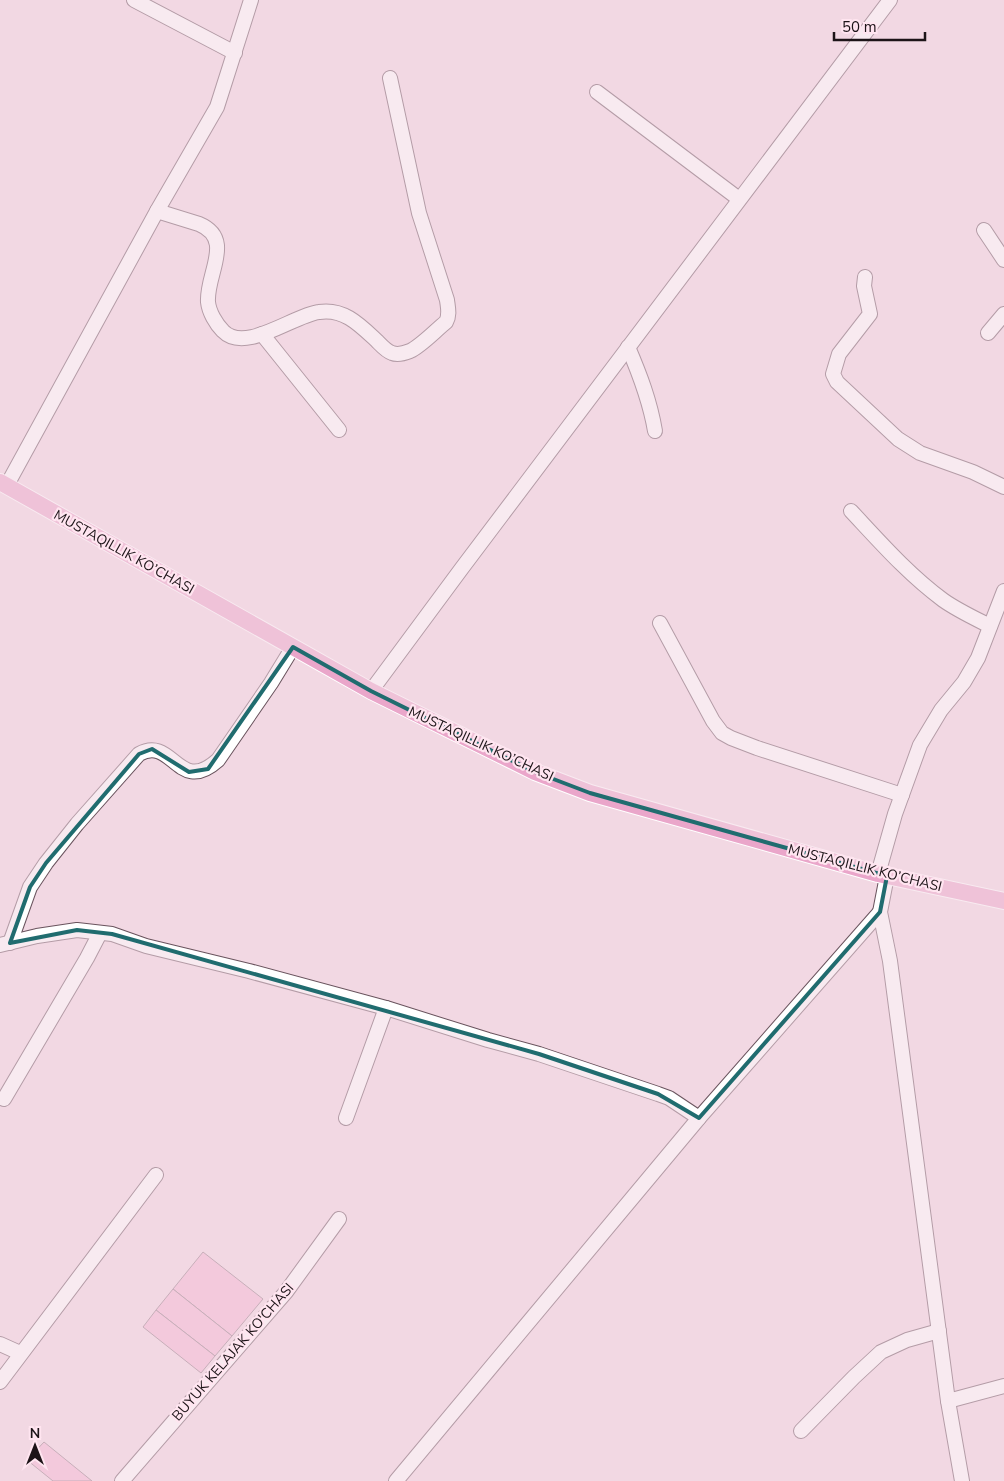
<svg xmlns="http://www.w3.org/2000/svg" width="1004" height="1481" font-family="'Nunito Sans',sans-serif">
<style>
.building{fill:#f3b5d2;stroke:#937b86}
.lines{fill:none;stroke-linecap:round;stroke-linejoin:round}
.minor-casing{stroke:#69535d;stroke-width:16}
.major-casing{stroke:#fff;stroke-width:18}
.minor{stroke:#fff;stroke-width:14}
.major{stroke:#eaa6ca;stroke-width:16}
.marked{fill:none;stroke:#206c6f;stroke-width:4;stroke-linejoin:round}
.labels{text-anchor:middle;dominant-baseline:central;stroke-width:4.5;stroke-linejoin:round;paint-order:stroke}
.street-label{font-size:14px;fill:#1d1418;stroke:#ffe5f0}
</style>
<rect width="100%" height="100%" fill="#f2d8e3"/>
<!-- building -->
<g class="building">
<polygon points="203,1252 263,1299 232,1336 173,1289"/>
<polygon points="173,1289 232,1336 215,1356 156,1310"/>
<polygon points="156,1310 215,1356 201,1373 143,1327"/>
<polygon points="44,1442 92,1481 53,1481 27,1460"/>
</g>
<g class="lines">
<defs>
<g id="minor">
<polyline points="134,0 235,53"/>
<polyline points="597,92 739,199"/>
<path d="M157,211l42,13c36,15 7,50 9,78 1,10 8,22 15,29 22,23 71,-16 96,-19 25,-4 41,13 58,29 4,4 9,10 15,12 5,2 13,0 18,-2 11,-5 26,-21 36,-29 4,-7 2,-14 1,-22l-28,-87 -29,-135"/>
<polyline points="984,230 1004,260"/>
<polyline points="865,277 864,286 870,314 839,354 833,374 837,382 898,439 920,453 973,472 1004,487"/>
<polyline points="988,333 1004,314"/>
<polyline points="262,334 339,430"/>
<path d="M628,347c12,28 22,54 27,84"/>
<polyline points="7,485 157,211 217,107 251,0"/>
<path d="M851,511c29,31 57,63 92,89 14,10 31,18 47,26"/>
<polyline points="660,623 713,721 722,733 731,738 757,748 902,795"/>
<polyline points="371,691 462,568 890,0"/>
<polyline points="878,874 895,814 920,745 941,710 964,682 978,658 1004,591"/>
<polyline points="887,876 880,912 890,961 948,1401 962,1481"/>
<path d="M10,943l20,-56 16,-24 31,-39 62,-70c34,-19 39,42 79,6l53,-77 22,-36"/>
<polyline points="0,945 37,936 77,930 112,934 146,946 249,971 386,1008 488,1040 539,1054 658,1094 669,1098 699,1118"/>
<polyline points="4,1099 87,958 100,933"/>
<polyline points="346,1118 386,1008"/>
<polyline points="0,1344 20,1353"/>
<polyline points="0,1382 156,1175"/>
<polyline points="948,1401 1004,1386"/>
<polyline points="801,1431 854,1377 881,1352 907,1340 939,1331"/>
<polyline points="122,1481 286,1292 339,1219"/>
<polyline points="396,1481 699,1118 880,912"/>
</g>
<polyline id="major" points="0,482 371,691 535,772 590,793 878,874 1004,901"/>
</defs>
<!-- minor casing -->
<use href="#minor" class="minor-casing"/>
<!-- major casing -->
<use href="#major" class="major-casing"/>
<!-- minor -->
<use href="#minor" class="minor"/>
<!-- major -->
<use href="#major" class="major"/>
</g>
<!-- marked area -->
<path d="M0 0H1004V1481H0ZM293,647l78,44 164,81 55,21 297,83 -7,36 -181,206 -41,-24 -119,-40 -427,-120 -35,-4 -67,13 20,-56 16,-24 93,-109 13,-5 37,23 19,-3z" fill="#f2d8e3" fill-opacity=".55" fill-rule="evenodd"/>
<path class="marked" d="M293,647l78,44 164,81 55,21 297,83 -7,36 -181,206 -41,-24 -119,-40 -427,-120 -35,-4 -67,13 20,-56 16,-24 93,-109 13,-5 37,23 19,-3z"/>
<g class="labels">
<!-- street labels -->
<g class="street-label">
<text transform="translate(124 552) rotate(29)">MUSTAQILLIK KO’CHASI</text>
<text transform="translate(481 744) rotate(25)">MUSTAQILLIK KO’CHASI</text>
<text transform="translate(865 868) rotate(14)">MUSTAQILLIK KO’CHASI</text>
<text transform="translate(233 1352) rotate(-49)">BUYUK KELAJAK KO'CHASI</text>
</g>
</g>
<!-- north arrow -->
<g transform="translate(35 1446)" stroke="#ffe5f0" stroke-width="4" paint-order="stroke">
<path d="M0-4L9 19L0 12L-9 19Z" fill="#1d1418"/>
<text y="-8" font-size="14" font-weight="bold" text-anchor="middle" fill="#1d1418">N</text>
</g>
<!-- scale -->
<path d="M834 32v8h91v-8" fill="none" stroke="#1d1418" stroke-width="2.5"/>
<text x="842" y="32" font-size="15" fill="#1d1418" stroke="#ffe5f0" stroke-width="4" paint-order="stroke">50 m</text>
</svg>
